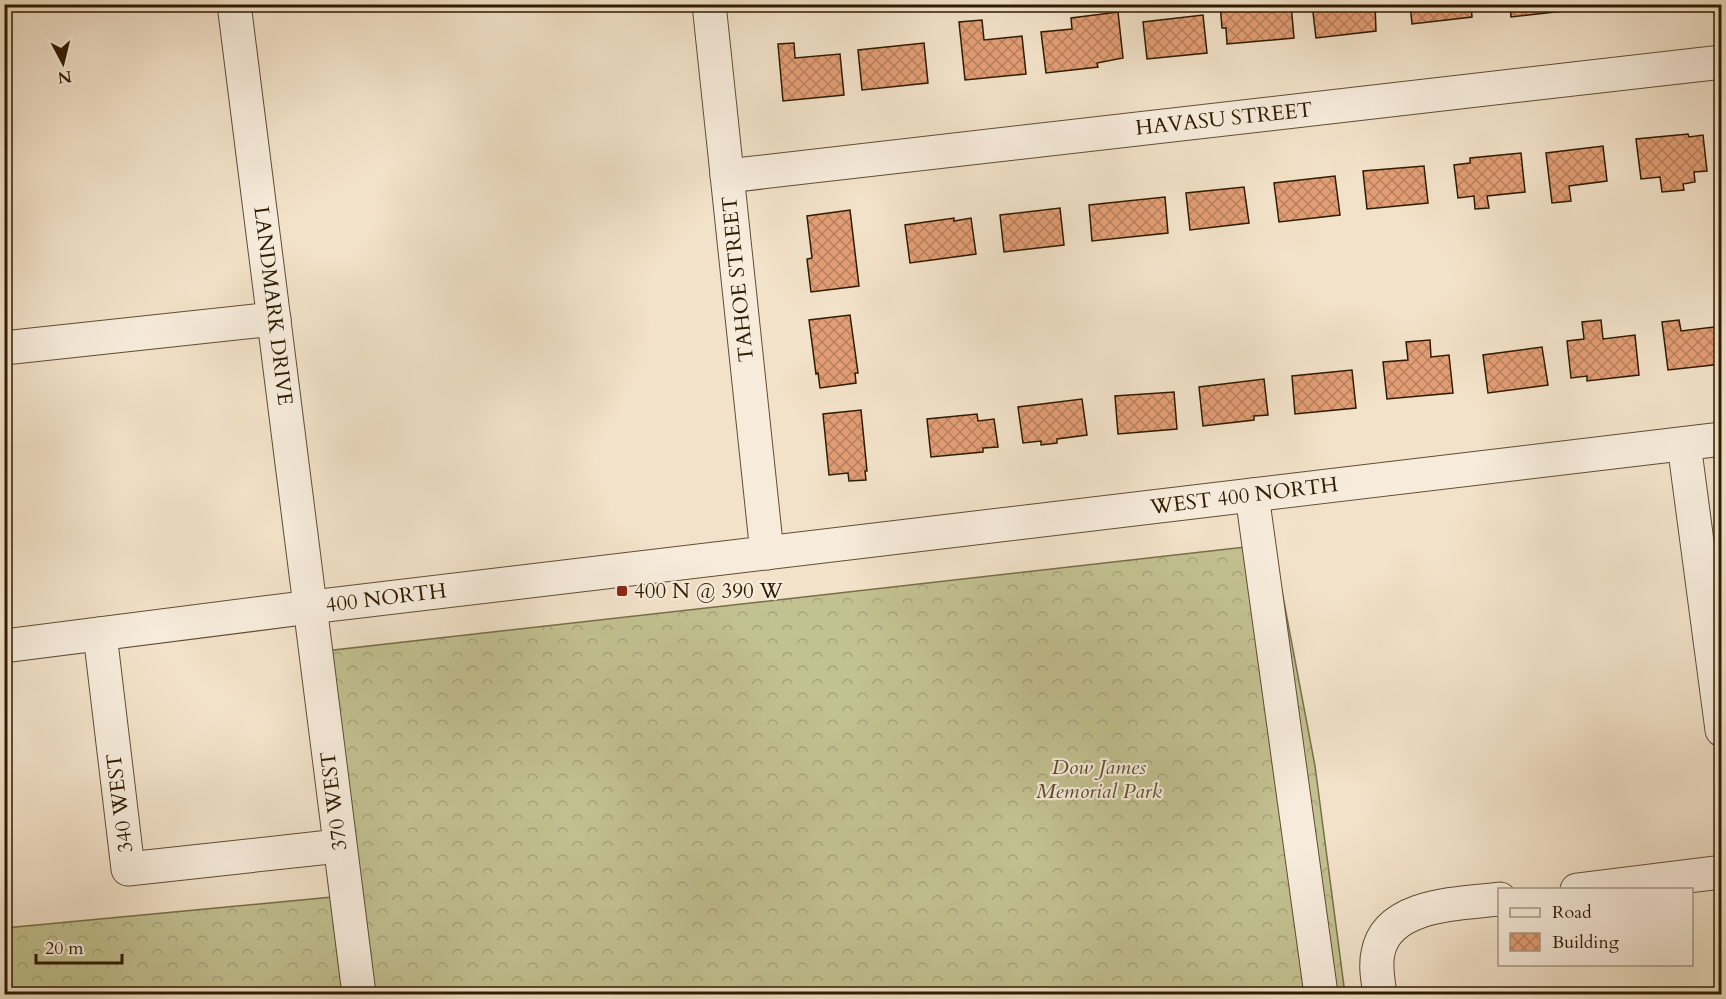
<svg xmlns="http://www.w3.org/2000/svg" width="1726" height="999" font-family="Cardo,serif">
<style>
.forest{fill:url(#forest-crowns);stroke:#786e48;stroke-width:1.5}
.building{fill:url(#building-cross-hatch);stroke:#2f1b00;stroke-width:1.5}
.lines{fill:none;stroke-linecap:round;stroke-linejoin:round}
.minor-casing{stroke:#604d32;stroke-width:35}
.minor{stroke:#f7ecdc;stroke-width:33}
.poi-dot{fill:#8f2418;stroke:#f7ecdc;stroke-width:2}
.labels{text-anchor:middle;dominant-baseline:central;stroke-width:4.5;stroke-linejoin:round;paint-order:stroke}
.street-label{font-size:21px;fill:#2f1b00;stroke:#f7ecdc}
.poi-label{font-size:21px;fill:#2f1b00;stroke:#f7ecdc;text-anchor:start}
.park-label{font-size:21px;font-style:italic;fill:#5b4d2c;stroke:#f7ecdc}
</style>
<defs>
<pattern id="forest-crowns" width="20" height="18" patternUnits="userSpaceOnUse" patternTransform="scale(1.5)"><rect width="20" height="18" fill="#c2c191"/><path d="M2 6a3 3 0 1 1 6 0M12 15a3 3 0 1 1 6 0" fill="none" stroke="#a7a57b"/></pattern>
<pattern id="building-cross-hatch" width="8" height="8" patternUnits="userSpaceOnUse" patternTransform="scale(1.5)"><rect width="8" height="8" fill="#e39e75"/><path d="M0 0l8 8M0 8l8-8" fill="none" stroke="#b8805e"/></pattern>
</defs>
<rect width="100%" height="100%" fill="#f2e2c9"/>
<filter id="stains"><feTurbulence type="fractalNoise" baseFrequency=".00333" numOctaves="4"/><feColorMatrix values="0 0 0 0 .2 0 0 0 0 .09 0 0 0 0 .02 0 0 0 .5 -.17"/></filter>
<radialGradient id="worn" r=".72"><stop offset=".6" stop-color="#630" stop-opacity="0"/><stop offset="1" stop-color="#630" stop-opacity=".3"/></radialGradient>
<!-- forest -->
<polygon class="forest" points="1273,544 1315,766 1345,994 5,994 5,928 353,895 325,651"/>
<!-- building -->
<g class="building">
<polygon points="1220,4 1291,4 1294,38 1227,44 1226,28 1222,28"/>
<polygon points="1312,4 1375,4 1376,31 1316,38"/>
<polygon points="1410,4 1471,4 1472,17 1412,24"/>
<polygon points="1510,4 1571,4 1572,10 1511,17"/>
<polygon points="1592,4 1639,4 1593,9"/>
<polygon points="1118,12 1123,58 1097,63 1098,67 1046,73 1041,32 1072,29 1071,18"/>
<polygon points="1203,15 1207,53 1147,59 1143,22"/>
<polygon points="982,20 984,40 1022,36 1026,74 965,80 959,22"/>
<polygon points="794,43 795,58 840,54 844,95 783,101 778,44"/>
<polygon points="924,43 928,83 862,90 858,50"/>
<polygon points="1688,134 1689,137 1703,135 1707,171 1694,172 1695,182 1683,184 1684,190 1662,192 1660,177 1641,179 1636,139"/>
<polygon points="1603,146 1607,181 1569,186 1571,201 1552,203 1546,153"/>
<polygon points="1521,153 1525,192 1487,196 1489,208 1475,209 1474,196 1458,198 1454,165 1470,163 1470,158"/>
<polygon points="1424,166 1428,203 1367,209 1363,171"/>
<polygon points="1335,176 1340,215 1279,222 1274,183"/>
<polygon points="1244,187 1249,223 1190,230 1186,193"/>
<polygon points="1165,197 1168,233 1092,241 1089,205"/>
<polygon points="1060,208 1064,245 1004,252 1000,215"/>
<polygon points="850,210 859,286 811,292 807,259 812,258 807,216"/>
<polygon points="954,218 954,221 971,218 976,254 910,263 905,225"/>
<polygon points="850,315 858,373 855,373 856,383 820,388 818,373 816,374 809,320"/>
<polygon points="1601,320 1603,339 1635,335 1639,375 1587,381 1587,376 1571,378 1567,341 1584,339 1582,322"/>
<polygon points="1679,320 1681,331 1722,326 1722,364 1668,370 1662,322"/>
<polygon points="1430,340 1431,357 1449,355 1453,393 1387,399 1383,362 1408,360 1406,342"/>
<polygon points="1542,347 1548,385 1488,393 1483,355"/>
<polygon points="1352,370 1356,408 1295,414 1292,376"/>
<polygon points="1264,379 1268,415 1254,416 1254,420 1203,426 1199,387"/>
<polygon points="1174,392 1177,429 1118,434 1115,396"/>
<polygon points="1082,399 1087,435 1057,439 1057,443 1041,445 1041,441 1023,443 1018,407"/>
<polygon points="861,410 867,471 865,471 866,480 849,481 848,473 829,475 823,414"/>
<polygon points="977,414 978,421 994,419 998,447 983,448 983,452 931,457 927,419"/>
</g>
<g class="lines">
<defs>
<g id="minor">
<polyline points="234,4 359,994"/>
<polyline points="709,4 767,553"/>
<polyline points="727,176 1722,62"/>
<polyline points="4,348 274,319"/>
<polyline points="1684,444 1722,730"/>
<polyline points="1252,495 1321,994"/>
<polyline points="100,634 128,869 339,846"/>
<polyline points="4,646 311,607 1722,439"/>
<polyline points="1577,890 1722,872"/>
<path d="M1380,994c-2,-13 -5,-28 -2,-41 9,-50 82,-49 122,-54"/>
</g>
</defs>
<!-- minor casing -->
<use href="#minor" class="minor-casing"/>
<!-- minor -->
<use href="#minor" class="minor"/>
</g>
<!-- markers -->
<rect class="poi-dot" x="616" y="585" width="12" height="12" rx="3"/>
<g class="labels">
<!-- street labels -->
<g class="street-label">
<text transform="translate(1224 119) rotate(-6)">HAVASU STREET</text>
<text transform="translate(738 279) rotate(-96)">TAHOE STREET</text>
<text transform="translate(273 306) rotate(83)">LANDMARK DRIVE</text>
<text transform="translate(1244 496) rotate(-7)">WEST 400 NORTH</text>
<text transform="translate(386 598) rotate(-7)">400 NORTH</text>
<text transform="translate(334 801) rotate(-97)">370 WEST</text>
<text transform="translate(120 803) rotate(-97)">340 WEST</text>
</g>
<!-- poi labels -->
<g class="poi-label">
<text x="634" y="591">400 N @ 390 W</text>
</g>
<!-- park labels -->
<g class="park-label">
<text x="1099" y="767">Dow James<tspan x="1099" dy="24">Memorial Park</tspan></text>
</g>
</g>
<!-- margin -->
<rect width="1726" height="999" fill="none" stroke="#f2e2c9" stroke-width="24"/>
<rect x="6" y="6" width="1714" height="987" fill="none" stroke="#2f1b00" stroke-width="3"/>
<rect x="12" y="12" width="1702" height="975" fill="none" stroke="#2f1b00" stroke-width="1.5"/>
<!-- legend -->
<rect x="1498" y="888" width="195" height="78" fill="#f7ecdc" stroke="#a79884" stroke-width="1.5"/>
<rect x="1510" y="908" width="30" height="9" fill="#f7ecdc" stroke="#a79884" stroke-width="1.5"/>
<text x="1552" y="918" font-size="18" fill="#2f1b00">Road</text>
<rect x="1510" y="933" width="30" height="18" fill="url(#building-cross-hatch)" stroke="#a79884" stroke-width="1.5"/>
<text x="1552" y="948" font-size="18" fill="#2f1b00">Building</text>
<!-- north arrow -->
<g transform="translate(63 63) rotate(173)" stroke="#f7ecdc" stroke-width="4.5" paint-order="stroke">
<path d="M0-4.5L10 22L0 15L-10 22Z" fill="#2f1b00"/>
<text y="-9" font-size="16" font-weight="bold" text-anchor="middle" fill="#2f1b00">N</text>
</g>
<!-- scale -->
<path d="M36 954v9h86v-9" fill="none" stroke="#2f1b00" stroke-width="3"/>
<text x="45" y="954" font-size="18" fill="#2f1b00" stroke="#f7ecdc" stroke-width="4.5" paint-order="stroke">20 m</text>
<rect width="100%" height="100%" filter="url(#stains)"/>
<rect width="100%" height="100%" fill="url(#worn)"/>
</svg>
